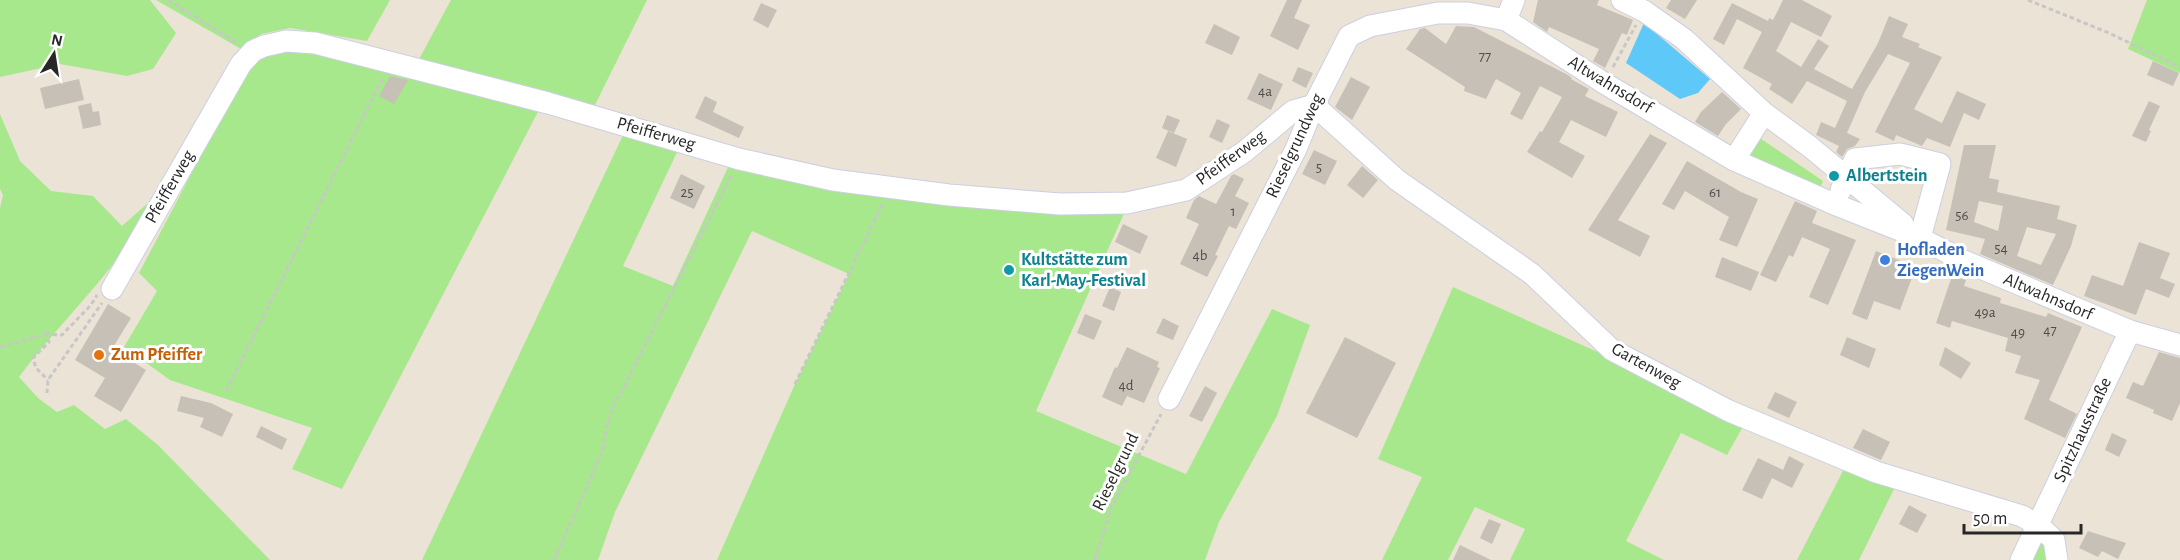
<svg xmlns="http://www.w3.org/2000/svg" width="2180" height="560" font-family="'Alegreya Sans',sans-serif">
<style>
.green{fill:#a8e88d}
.water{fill:#5ec9f9}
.building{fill:#c6c0b7;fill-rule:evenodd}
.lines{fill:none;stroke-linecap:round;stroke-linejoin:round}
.minor-casing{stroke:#cccfe2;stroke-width:23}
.path{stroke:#c7c7c7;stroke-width:3;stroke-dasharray:4.5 3;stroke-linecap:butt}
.minor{stroke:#fff;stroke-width:21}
.culture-dot{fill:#0f9aa8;stroke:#fff;stroke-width:2}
.shop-dot{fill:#3f7fe0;stroke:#fff;stroke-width:2}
.food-dot{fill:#e8710a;stroke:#fff;stroke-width:2}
.labels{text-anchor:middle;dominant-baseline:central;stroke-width:6;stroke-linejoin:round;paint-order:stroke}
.number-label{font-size:15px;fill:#4f4d4b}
.street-label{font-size:18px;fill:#272727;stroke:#fff}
.culture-label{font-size:18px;font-weight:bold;fill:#0d838f;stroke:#fff;text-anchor:start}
.shop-label{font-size:18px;font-weight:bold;fill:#366cbe;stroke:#fff;text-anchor:start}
.food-label{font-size:18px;font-weight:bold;fill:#c56008;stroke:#fff;text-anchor:start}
</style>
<rect width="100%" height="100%" fill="#ebe3d6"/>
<!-- green -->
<g class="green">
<polygon points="0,0 150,0 176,33 153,69 127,76 60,64 0,77"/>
<polygon points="156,0 390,0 367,41 290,28 261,34 241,49"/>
<polygon points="451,0 647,0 593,109 541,106 342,489 292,469 312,428 170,380 124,347 157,291 139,273 246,70 267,55 300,48 411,74"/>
<polygon points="2147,0 2180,0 2180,73 2128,49"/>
<path d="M0,114l20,47 31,30 42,5 29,30 34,-30c-32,69 -92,120 -137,181l19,21 19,14 17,-7 31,24 21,-10 32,26 112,115h-270v-352l3,-13 -3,-6z"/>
<polygon points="625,131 680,146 623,266 673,286 731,161 1126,209 1036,411 1186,474 1272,309 1310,325 1277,416 1219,522 1205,560 717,560 795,384 849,274 752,231 615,512 598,560 422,560"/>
<polygon points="1757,136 1823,181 1818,192 1745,159"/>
<polygon points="1453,287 1611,358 1745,423 1727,455 1681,433 1626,541 1664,560 1510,560 1525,529 1475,507 1448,560 1382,560 1422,477 1378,459"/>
<polygon points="1844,469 1894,489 1859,560 1797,560"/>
<polygon points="2044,538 2051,560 2027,560"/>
</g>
<!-- water -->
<polygon class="water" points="1644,23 1710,79 1698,93 1680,99 1626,63"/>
<!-- building -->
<g class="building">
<polygon points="1287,0 1302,0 1294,18 1310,25 1298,50 1270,36"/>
<polygon points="1538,0 1599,0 1597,5 1633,20 1627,35 1622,33 1605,68 1593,61 1599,49 1549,27 1547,32 1533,22"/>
<polygon points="1671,0 1697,0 1685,19 1666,8"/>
<polygon points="1783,0 1802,0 1832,16 1821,37 1791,22 1776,51 1801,67 1818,39 1829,46 1814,69 1852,89 1878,43 1889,16 1908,24 1902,37 1920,44 1918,47 1942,57 1914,109 1942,123 1957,91 1986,104 1979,120 1964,113 1950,147 1927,138 1922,146 1896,135 1894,141 1875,132 1910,63 1888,54 1865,92 1847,133 1860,139 1855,146 1847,149 1842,157 1836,152 1839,146 1816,135 1821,122 1835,128 1847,101 1807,81 1792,104 1769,89 1772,84 1743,68 1762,32 1737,19 1724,45 1713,39 1732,3 1768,21 1769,18 1773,20"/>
<polygon points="761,3 777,10 768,28 753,20"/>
<polygon points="1214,24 1240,37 1232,55 1205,43"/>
<polygon points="1456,26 1474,27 1568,75 1572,78 1571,79 1589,89 1585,96 1618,112 1606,137 1571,120 1559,142 1585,156 1572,178 1527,152 1540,131 1542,132 1562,97 1540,86 1522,120 1510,114 1521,93 1496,79 1486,99 1464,91 1465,87 1406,49 1420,29 1425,28 1446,44"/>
<polygon points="2153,61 2179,73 2173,86 2147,75"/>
<polygon points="1298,67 1313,73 1306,88 1292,81"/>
<polygon points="1259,73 1283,84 1271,110 1247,99"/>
<polygon points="390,76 408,80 394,104 379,96"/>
<polygon points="1351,77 1370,87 1352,120 1335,107"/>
<polygon points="79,79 84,100 45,109 40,88"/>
<polygon points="1722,92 1741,109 1726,124 1718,136 1695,122 1701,112"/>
<polygon points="705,96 717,102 713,112 744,127 739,138 695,118"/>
<polygon points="2149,101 2160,106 2149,130 2151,131 2146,142 2132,136"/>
<polygon points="91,103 93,112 99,111 101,125 83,129 78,106"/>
<polygon points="1167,115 1180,120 1174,133 1162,128"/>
<polygon points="1217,119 1230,125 1222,143 1209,137"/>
<polygon points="1168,131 1187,139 1176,167 1156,158"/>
<polygon points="1650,134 1667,143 1618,220 1650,236 1640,257 1588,230"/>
<path d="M1964,145h32l-7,33 10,2 -2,12 63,14 -3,13 20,6 -6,21 -18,39 -73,-31 5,-15 -39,-9zM1979,201l24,5 -5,25 -24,-9zM2027,227l29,7 -15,31 -24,-9z"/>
<polygon points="1314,150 1337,161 1325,185 1302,174"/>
<polygon points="1687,161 1741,192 1758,199 1737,247 1719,240 1729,217 1685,191 1674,210 1662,204"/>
<polygon points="1362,166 1378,180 1363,198 1347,185"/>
<polygon points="681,174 705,186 694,209 670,198"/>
<polygon points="1234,174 1244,179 1235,196 1249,203 1236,229 1229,226 1215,255 1218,256 1207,277 1180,264 1199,224 1186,218 1194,200 1199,196 1216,204 1231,176"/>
<polygon points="1795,201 1817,211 1812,223 1856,240 1828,305 1809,297 1830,249 1802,237 1793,257 1789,255 1776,282 1760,275"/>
<polygon points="1123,224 1148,236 1140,254 1115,242"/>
<polygon points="2139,242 2170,253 2160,278 2175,284 2169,298 2146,289 2136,315 2084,296 2092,275 2123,286"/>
<polygon points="1876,251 1916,267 1900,310 1874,301 1867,320 1852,314"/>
<polygon points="1722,257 1759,272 1751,291 1715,277"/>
<polygon points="1952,276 1966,280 1964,286 2001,298 2000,303 2046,317 2048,313 2082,327 2049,400 2077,414 2065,438 2024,419 2040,380 2015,373 2021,356 2005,351 2008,338 1952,321 1950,328 1936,323"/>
<polygon points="1110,287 1121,292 1114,311 1102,306"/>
<polygon points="108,304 131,318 112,349 146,370 121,412 94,396 105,378 75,360"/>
<polygon points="1085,314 1102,321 1094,340 1077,333"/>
<polygon points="1163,318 1179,326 1173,340 1156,333"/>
<polygon points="1345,337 1396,363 1357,438 1306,413"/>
<polygon points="1847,337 1876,349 1869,368 1840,355"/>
<polygon points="1127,347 1159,362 1157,367 1160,368 1144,403 1127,396 1122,406 1102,397 1115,367 1117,368"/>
<polygon points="1945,347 1971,363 1961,379 1939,365"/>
<polygon points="2159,352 2180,358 2180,403 2172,421 2153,413 2154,410 2126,398 2133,382 2143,386"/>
<polygon points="1205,386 1217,393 1202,422 1189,416"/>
<polygon points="1775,392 1797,402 1789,418 1767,408"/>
<polygon points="181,396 211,403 233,414 222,437 200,427 204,418 177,411"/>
<polygon points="261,426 287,439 282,450 256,437"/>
<polygon points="1863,429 1890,442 1881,460 1853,448"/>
<polygon points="2112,433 2127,440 2119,457 2105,450"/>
<polygon points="1789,456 1804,464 1792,488 1772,478 1762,499 1742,490 1758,458 1783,470"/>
<polygon points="1909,505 1927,515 1917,533 1899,524"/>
<polygon points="1489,519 1501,524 1492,544 1480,538"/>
<polygon points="2088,531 2126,543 2118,559 2102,551 2098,557 2079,548"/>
<polygon points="1460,545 1491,560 1453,560"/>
</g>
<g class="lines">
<defs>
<g id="minor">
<polyline points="1622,0 1644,11 1684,39 1764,113 1809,146 1903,224"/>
<polyline points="1506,20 1514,0"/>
<polyline points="1314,105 1397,180 1532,274 1612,350 1729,411 1876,472 2022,516 2038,525 2054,540 2057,560"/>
<polyline points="1734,160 1764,113"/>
<polyline points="1841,190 1855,159 1900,154 1940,164 1920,238"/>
<polyline points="112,289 241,64 253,51 264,46 286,41 315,43 548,103 739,159 833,180 949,195 1060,204 1127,203 1186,190 1244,152 1293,111 1314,105"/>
<polyline points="1169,399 1296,149 1314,105 1349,36 1370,26 1438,13 1468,13 1506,20 1604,83 1734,160 1834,204 1920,238 1964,261 2130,331 2180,345"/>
<polyline points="2021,560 2130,331"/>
</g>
</defs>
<!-- minor casing -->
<use href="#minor" class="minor-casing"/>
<!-- path -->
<g class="path">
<polyline points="168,0 238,43"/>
<polyline points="2028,0 2109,33 2180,67"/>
<polyline points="1613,67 1636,25"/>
<polyline points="45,334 62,335 91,305 97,295"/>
<polyline points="0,347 45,334 49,342 33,358 36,368 48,380"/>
<polyline points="795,384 883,203"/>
<polyline points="226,391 382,79"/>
<polyline points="47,393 48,380 102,303"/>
<polyline points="554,560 602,453 609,416 732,174"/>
<polyline points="1095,560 1111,508 1161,414"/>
</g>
<!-- minor -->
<use href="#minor" class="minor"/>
</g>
<!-- markers -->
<g class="culture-dot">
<circle cx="1834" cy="176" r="6"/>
<circle cx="1009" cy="270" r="6"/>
</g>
<circle class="shop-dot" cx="1885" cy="260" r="6"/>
<circle class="food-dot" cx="99" cy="355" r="6"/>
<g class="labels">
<!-- number labels -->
<g class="number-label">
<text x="1485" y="56">77</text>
<text x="1265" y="91">4a</text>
<text x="1319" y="167">5</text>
<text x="687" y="192">25</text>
<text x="1715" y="192">61</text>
<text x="1233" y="211">1</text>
<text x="1962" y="215">56</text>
<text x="2001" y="248">54</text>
<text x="1200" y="255">4b</text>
<text x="1985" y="312">49a</text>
<text x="2050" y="330">47</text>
<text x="2018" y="332">49</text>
<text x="1126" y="385">4d</text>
</g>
<!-- street labels -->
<g class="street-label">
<text transform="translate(1610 85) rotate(31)">Altwahnsdorf</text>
<text transform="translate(656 134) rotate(16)">Pfeifferweg</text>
<text transform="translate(1295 146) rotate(-65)">Rieselgrundweg</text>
<text transform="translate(1231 158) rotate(-36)">Pfeifferweg</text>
<text transform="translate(170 187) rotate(-60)">Pfeifferweg</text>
<text transform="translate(2048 297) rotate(23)">Altwahnsdorf</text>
<text transform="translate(1646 366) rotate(29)">Gartenweg</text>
<text transform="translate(2083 430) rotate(-65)">Spitzhausstraße</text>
<text transform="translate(1116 472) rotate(-64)">Rieselgrund</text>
</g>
<!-- culture labels -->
<g class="culture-label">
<text x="1846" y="176">Albertstein</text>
<text x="1021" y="260">Kultstätte zum<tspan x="1021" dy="21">Karl-May-Festival</tspan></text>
</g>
<!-- shop labels -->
<g class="shop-label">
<text x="1897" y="250">Hofladen<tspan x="1897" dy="21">ZiegenWein</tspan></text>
</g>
<!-- food labels -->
<g class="food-label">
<text x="111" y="355">Zum Pfeiffer</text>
</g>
</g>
<!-- north arrow -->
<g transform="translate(54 54) rotate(12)" stroke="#ffffff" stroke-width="4.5" paint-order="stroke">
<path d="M0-4.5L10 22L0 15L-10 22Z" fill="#272727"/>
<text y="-9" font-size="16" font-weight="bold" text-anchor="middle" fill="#272727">N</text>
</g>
<!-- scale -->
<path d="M1964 524v9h117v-9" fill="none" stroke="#272727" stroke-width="3"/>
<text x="1973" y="524" font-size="18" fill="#272727" stroke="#ffffff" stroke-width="4.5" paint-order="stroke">50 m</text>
</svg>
